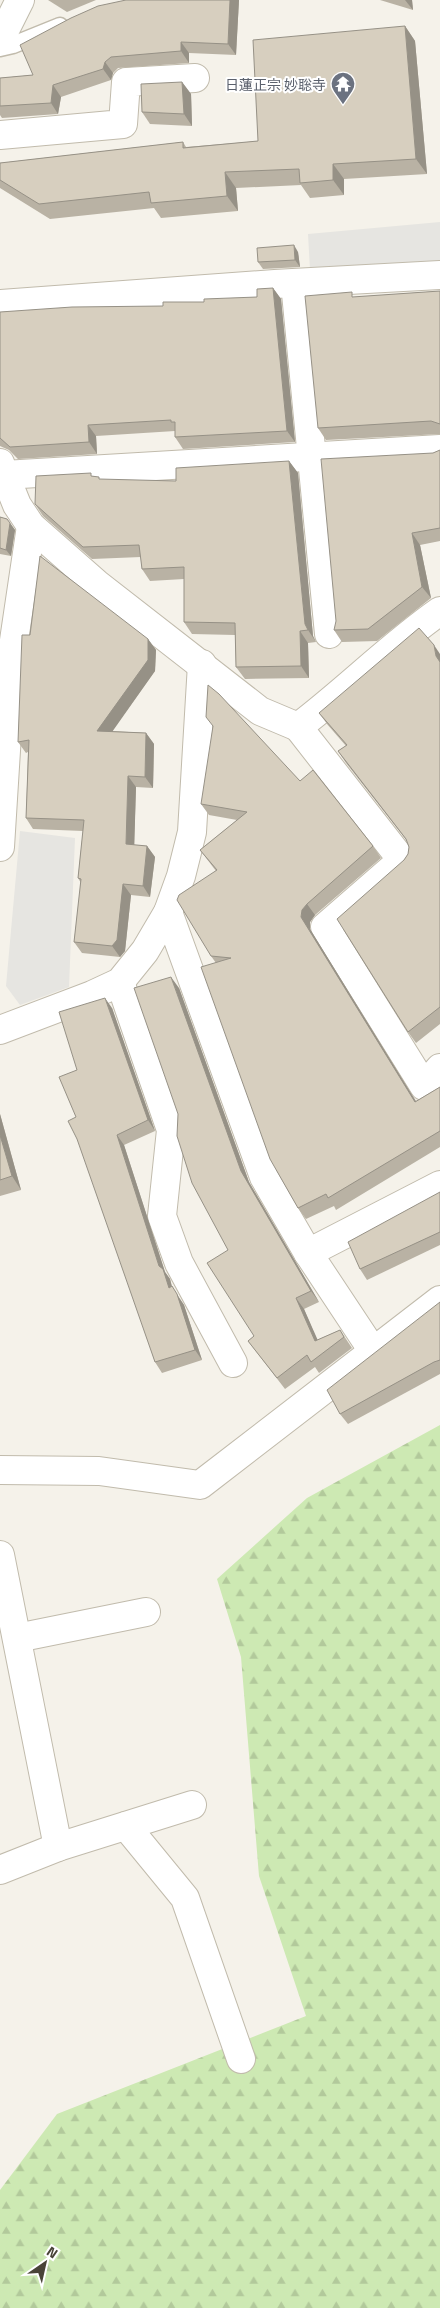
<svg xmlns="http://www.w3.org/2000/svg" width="440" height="2308" font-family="'Titillium Web','Noto Sans JP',sans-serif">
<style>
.forest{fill:url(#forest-firs)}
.parking{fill:#e6e5e1}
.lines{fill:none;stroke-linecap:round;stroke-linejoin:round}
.service-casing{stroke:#c1bbac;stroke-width:19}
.minor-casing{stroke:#c1bbac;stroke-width:30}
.service{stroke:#fff;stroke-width:16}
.minor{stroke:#fff;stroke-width:28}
.wall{fill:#b9b2a4}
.shaded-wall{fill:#969186}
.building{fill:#d7cfbf;stroke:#969186}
.labels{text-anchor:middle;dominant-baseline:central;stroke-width:4;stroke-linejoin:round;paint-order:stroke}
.worship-label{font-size:14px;fill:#5b616d;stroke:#fff;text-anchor:end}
</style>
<defs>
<pattern id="forest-firs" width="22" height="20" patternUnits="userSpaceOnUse" patternTransform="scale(1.25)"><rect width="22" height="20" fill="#cde9b3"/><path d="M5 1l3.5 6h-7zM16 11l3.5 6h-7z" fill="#b2c99b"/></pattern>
</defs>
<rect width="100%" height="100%" fill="#f5f2ea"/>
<!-- forest -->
<polygon class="forest" points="440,1425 440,2308 0,2308 0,2190 57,2114 306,2016 259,1876 241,1657 217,1579 307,1498"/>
<!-- parking -->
<g class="parking">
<polygon points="440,222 440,264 310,270 308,234"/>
<polygon points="20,831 75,838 69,987 20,1005 6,986"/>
</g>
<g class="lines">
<defs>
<polyline id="service" points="0,48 13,45 60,26"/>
<g id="minor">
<polyline points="0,40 20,0"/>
<polyline points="0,135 123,124 126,82 195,78"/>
<polyline points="295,283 329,634"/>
<polyline points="0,304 275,284 440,275"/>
<path d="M0,463l17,42 14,21 66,58 163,127 38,16c49,-37 92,-81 142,-116"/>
<polyline points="4,475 440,449"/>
<polyline points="298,727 402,860 325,927 424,1086 440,1068"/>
<polyline points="0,847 12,654 31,526"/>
<polyline points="168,912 264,1177 308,1253 373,1351"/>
<polyline points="120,982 171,1130 162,1216 179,1263 233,1363"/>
<polyline points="0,1030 92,995 120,982 145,951 168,912 181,876 192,832 202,664"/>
<polyline points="308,1253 440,1185"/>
<polyline points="0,1470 99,1471 200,1485 440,1300"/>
<polyline points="0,1555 58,1847"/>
<polyline points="17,1638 146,1612"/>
<polyline points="126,1826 185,1898 241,2059"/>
<polyline points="0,1870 58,1847 192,1805"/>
</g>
</defs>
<!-- service casing -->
<use href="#service" class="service-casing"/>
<!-- minor casing -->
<use href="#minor" class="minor-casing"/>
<!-- service -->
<use href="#service" class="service"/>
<!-- minor -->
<use href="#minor" class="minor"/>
</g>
<!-- wall -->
<g class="wall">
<polygon points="48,0 96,0 67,12"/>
<polygon points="239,0 236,55 189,53 189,63 118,68 113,73 111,80 61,97 58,114 2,118 0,115 0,78 33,75"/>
<polygon points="380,0 412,0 413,10"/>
<polygon points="405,26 415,41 427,174 344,179 344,195 310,198 301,185 236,188 238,211 161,218 154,208 50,219 0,188 0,163 183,142 186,147 258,141"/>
<polygon points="182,82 191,94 192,126 150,124 142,112"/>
<polygon points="298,252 300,267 263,269 258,262"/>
<polygon points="273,288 281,299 295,442 183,449 175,437 175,431 96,436 97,454 18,459 9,450 0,446 0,312 163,306 257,297"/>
<polygon points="440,291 440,434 326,440 318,428 355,297"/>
<polygon points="440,450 440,541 420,545 431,598 377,641 342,642 334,630 433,453"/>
<polygon points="289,461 298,473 313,636 316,642 308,643 309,678 245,679 236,667 235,635 192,634 184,622 184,579 150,581 142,569 141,557 92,559 43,516 35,504 93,476 101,480 176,481"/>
<polygon points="0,517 7,519 15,530 11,556 0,554"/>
<polygon points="148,639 156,650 155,671 112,731 146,733 154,744 153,788 136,787 134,845 147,846 155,857 150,897 131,895 125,951 120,957 82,953 74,942 81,883 78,878 83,831 33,829 26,818 28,752 26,753 18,742"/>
<polygon points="440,654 440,1024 416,1043 408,1032 404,860 408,854 409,847 407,841 346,763 338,751 346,746 327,724 319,713"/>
<polygon points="300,781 373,846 381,858 315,915 310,922 310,929 416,1101 440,1087 440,1147 336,1210 334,1206 306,1219 298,1208 216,963 211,956 216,871 200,850 237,820 209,815 201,804"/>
<polygon points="179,988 249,1182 319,1302 304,1309 317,1340 340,1330 352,1348 319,1373 315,1367 285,1389 248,1341 254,1336 228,1250 178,1114"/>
<polygon points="112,1008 155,1131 124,1145 165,1272 170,1279 172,1287 184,1305 202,1360 162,1373 155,1362 76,1117 77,1070"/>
<polygon points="0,1114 21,1190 0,1196"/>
<polygon points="440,1192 440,1245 367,1280 360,1269"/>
<polygon points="440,1302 440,1374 348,1424 340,1414"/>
</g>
<!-- shaded-wall -->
<g class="shaded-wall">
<polygon points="230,0 239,0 236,55 228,44"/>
<polygon points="405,0 412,0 413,10"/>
<polygon points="405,26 415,41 427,174 416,159"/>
<polygon points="181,42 189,53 189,63 181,51"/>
<polygon points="105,62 113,73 111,80 103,69"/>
<polygon points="182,82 191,94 192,126 184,114"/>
<polygon points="53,85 61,97 58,114 51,103"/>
<polygon points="333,164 344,179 344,195 333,180"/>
<polygon points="225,172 236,188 238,211 227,196"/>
<polygon points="294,245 298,252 300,267 295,260"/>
<polygon points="273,288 281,299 295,442 287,431"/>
<polygon points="88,425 96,436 97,454 89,442"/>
<polygon points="289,461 298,473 313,636 316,642 308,630 305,624"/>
<polygon points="10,523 15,530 11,556 6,550"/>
<polygon points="412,533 420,545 431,598 422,587"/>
<polygon points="300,631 308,643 309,678 301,666"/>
<polygon points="148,639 156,650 155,671 105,742 97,731"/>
<polygon points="434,645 440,654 440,662 436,656"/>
<polygon points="146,733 154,744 153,788 145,777"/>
<polygon points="128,776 136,787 134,855 126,844"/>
<polygon points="147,846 155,857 150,897 143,886"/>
<polygon points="123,884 131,895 125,951 120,957 112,946"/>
<polygon points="307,904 315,915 310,922 310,929 423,1113 415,1102 301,917 302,910"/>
<polygon points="171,977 179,988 249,1182 319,1302 311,1291 241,1171"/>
<polygon points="105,998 112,1008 155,1131 148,1120"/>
<polygon points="0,1114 21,1190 12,1176 0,1135"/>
<polygon points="117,1135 124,1145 165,1272 170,1279 172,1287 184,1305 202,1360 195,1350 169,1288 159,1266"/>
<polygon points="296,1298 304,1309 323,1352 315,1341"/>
</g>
<!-- building -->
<g class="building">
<polygon points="126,0 230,0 228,44 181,42 181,51 111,57 105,62 103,69 53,85 51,103 0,106 0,78 33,75 20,45 71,18 98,6"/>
<polygon points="405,26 416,159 333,164 333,180 300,183 299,169 225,172 227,196 151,203 149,192 39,204 0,180 0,163 183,142 183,148 258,141 253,40"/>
<polygon points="182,82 184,114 142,112 141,84"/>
<polygon points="294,245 295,260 258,262 257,248"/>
<polygon points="273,288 287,431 175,437 175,422 171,422 171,420 88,425 89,442 10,447 0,438 0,312 72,307 163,306 163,302 204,302 204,299 257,297 257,289"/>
<polygon points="440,291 440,424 431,421 318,428 305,296 352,292 352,297"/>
<polygon points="440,450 440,528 412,533 422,587 368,629 334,630 336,621 321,459 433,453"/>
<polygon points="289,461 305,624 308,630 300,631 301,666 236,667 235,623 184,622 184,567 142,569 139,545 83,547 35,504 36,476 91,473 91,476 99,477 99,479 176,481 176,468"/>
<polygon points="0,517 7,519 10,523 6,550 0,548"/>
<polygon points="40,556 148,639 148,660 97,731 146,733 145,777 128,776 126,844 147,846 143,886 123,884 117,940 112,946 74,942 81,879 78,878 84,820 26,818 29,740 18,742 22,635 30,635"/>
<polygon points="419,628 434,645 436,656 440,662 440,1007 408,1032 337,919 404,860 408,854 409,847 406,839 338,751 347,745 319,713"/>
<polygon points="208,685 219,694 300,781 313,770 373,846 307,904 302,910 301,917 415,1102 440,1087 440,1131 328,1198 326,1194 298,1208 270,1159 201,967 231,958 211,956 177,900 179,895 217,870 200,850 247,812 201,804 213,726 206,717"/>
<polygon points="171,977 241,1171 311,1291 296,1298 315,1341 340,1330 344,1337 311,1362 307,1355 277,1378 248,1341 254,1336 207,1263 228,1250 192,1183 177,1136 178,1114 134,988"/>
<polygon points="105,998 148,1120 117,1135 159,1266 163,1269 169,1288 172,1286 177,1294 195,1350 155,1362 77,1139 68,1121 76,1117 59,1077 77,1070 59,1012"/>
<polygon points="0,1135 12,1176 0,1180"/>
<polygon points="440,1192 440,1232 360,1269 348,1242"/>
<polygon points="440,1302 440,1360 434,1362 340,1414 327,1390"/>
</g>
<!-- icons -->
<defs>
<symbol id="temple-pin" viewBox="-11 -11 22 30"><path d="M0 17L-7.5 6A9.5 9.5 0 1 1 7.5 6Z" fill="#6b7280" stroke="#fff"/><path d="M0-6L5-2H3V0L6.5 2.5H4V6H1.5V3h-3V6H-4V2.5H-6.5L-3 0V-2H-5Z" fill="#fff"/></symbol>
</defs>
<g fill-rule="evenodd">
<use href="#temple-pin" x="329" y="70" width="28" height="38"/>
</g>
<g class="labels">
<!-- worship labels -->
<g class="worship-label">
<text x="326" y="84">日蓮正宗 妙聡寺</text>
</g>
</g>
<!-- north arrow -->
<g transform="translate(45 2263) rotate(34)" stroke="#ffffff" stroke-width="4" paint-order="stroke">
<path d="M0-4L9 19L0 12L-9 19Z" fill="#494338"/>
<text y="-8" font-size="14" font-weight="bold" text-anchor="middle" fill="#494338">N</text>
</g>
</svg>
